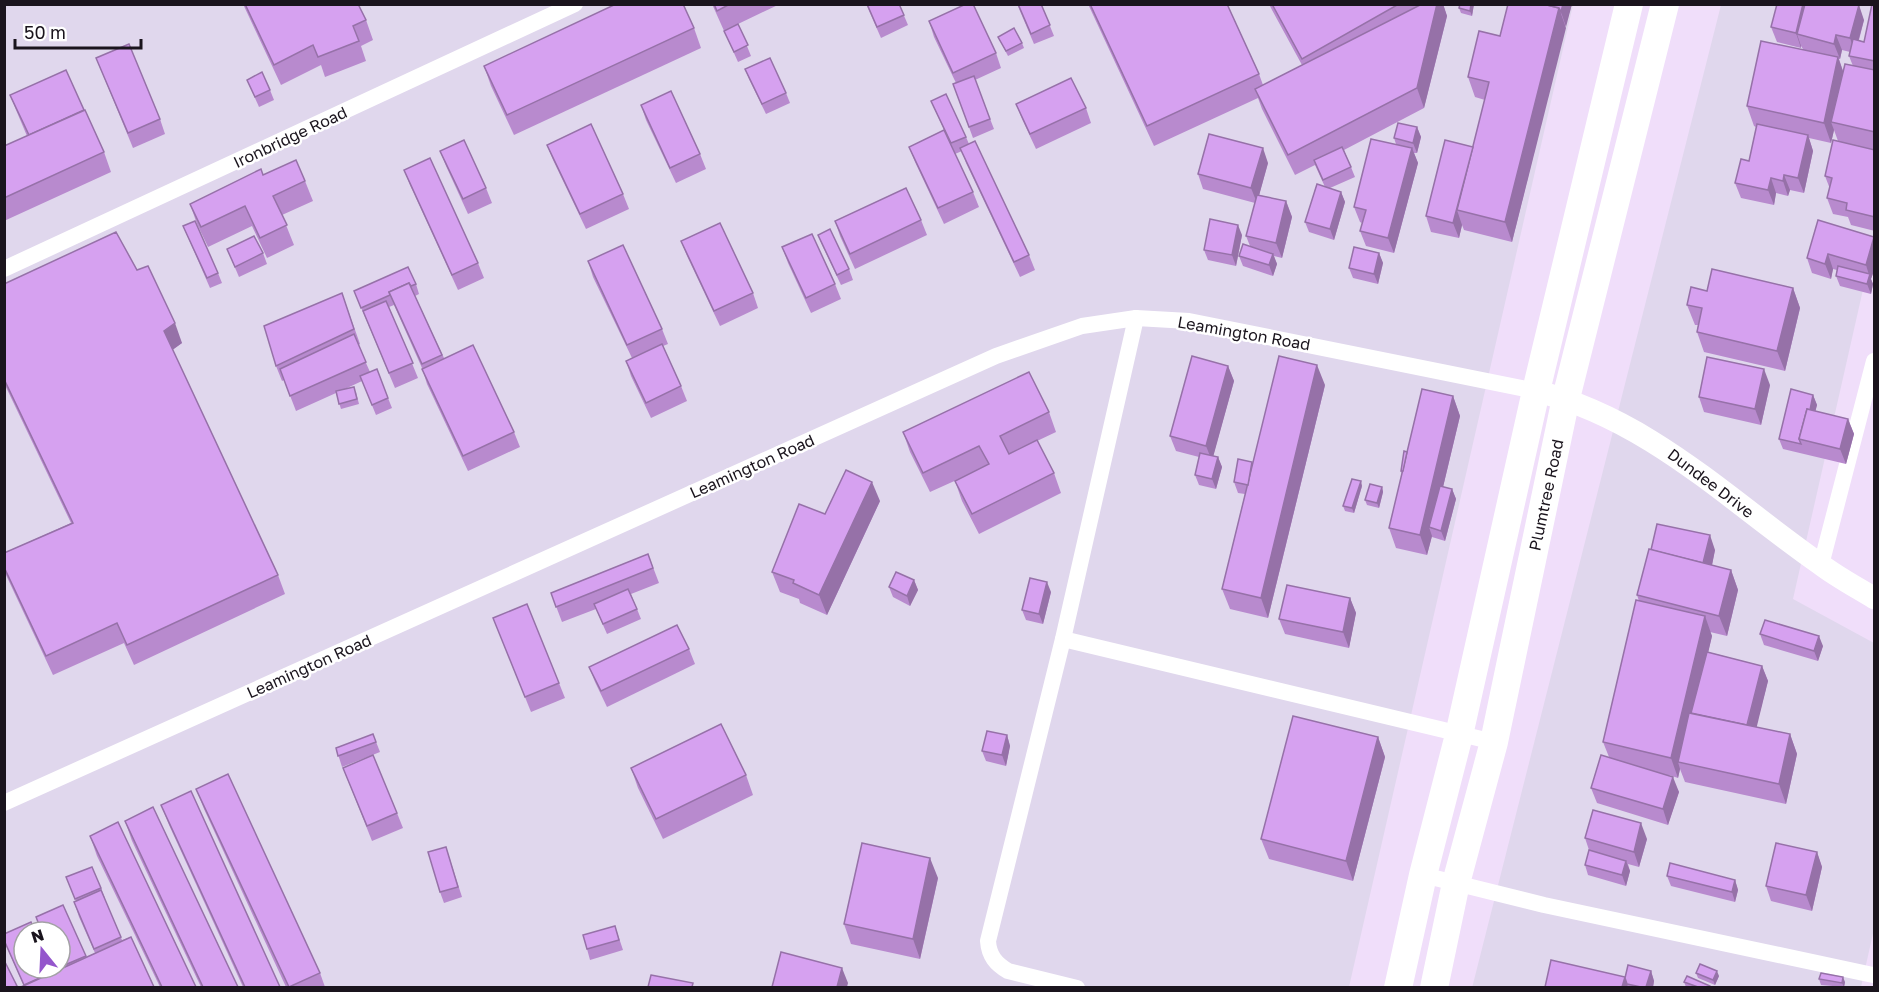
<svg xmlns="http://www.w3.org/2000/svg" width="1879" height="992" font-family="'Golos Text',sans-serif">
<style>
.industrial{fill:#e0d7ed;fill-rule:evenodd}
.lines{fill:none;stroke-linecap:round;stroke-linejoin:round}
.street{stroke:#fff;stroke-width:16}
.secondary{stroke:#fff;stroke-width:22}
.highway{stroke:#fff;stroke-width:28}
.wall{fill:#b88ace;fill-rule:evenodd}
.shaded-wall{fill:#9671a8}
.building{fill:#d6a1f0;stroke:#9671a8;stroke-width:1.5}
.labels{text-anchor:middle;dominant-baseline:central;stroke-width:5;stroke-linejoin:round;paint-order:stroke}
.street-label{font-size:16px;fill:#1a141d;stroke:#fff}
</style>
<rect width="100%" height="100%" fill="#f0defa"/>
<!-- industrial -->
<g class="industrial">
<path d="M5,5h1568l-224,982 -1344,1zM24,932h36v36h-36z"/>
<polygon points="1721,5 1874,5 1874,241 1793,599 1874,643 1874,929 1861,987 1472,988"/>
</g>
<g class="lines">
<!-- street -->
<g class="street">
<polyline points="4,269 575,4"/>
<polyline points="1821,565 1874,361"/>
<polyline points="1063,639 1494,742"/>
<polyline points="4,803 996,356 1082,326 1136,318 1189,321 1536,391"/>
<polyline points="1423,875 1544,905 1873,975"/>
<path d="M1077,988l-69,-17c-12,-7 -19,-15 -20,-30l75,-302 73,-321"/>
</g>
<!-- secondary -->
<path class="secondary" d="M1536,391c113,28 192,109 284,173 17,13 36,23 54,34"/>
<!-- highway -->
<g class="highway">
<polyline points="1398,988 1423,875 1459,735 1536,391 1629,4"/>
<polyline points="1434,988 1456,883 1494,742 1566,398 1665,4"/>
</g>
</g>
<!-- wall -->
<g class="wall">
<polygon points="243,4 358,4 366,20 373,40 361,46 366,61 325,77 321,65 281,85"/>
<polygon points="712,4 780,4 738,24 751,56 738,62"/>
<polygon points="866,4 899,4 908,25 881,38"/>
<polygon points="1017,4 1041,4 1054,36 1034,44"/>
<polygon points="1088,4 1227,4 1259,74 1263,85 1302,65 1272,10 1269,4 1443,4 1447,16 1424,108 1344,150 1355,177 1330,188 1341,192 1345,202 1334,240 1309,232 1305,222 1325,187 1315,165 1295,175 1262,109 1258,98 1154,146"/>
<polygon points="1460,4 1474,4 1472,16 1461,13 1459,8"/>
<polygon points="1508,4 1572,4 1565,27 1512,242 1464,230 1462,225 1459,238 1431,232 1426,216 1473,147 1485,100 1475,97 1468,77 1500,36"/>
<path d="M1875,4v227l-24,-6 -3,-8 -15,-3 -6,-16 3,-9 -5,-13 13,-35 -4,-11 -3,13 -22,-5 4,13 -9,42 -14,-3 -2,6 -12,-3 -2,12 -33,-7 -6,-15 14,-22 7,-34 -2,-1 -7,-20 56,-57 -2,-3v2l-24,-6 -6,-15 93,-7 -5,20 5,2zM1842,50l8,2 -1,4 4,10 -10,5 -4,-12h1z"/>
<polygon points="929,21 996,53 1001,68 975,80 994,129 973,138 953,84 956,83 934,37"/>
<polygon points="694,28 701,48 514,135 491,86 484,66"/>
<polygon points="998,37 1022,43 1024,48 1008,56"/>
<polygon points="96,58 160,119 165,134 133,148"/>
<polygon points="745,69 786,93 790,103 766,114 749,79"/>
<polygon points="247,80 270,90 274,100 259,107"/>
<polygon points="10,95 104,152 111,172 4,221 4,146 27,136 16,110"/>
<polygon points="931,101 966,137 969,144 1029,255 1035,270 1020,277 966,163 962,151 955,154 973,192 979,207 944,224 915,162 909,147 944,130"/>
<polygon points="1016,104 1086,108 1091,123 1036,149 1022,119"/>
<polygon points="641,105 700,154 706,169 676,183 646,120"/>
<polygon points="1417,127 1421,137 1417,153 1414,153 1418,163 1394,253 1366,246 1360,231 1362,223 1360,222 1354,207 1396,144 1394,138"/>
<polygon points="547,145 623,194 629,209 586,229 553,160"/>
<polygon points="440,151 486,188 492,203 468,214 446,166"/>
<polygon points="1268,163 1259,195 1286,201 1292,217 1282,258 1274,256 1277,264 1273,276 1243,266 1239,256 1250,246 1246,236 1255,203 1203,189 1198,174"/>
<polygon points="404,170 478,263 484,278 458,290 410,185"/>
<polygon points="263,175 305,181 313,201 282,215 294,245 267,258 252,226 208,247 197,224 190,204"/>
<polygon points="921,220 927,235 855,269 840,236 835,221"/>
<polygon points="183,226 218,273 222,283 210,288"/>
<polygon points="818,235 849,269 853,280 841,285 822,245"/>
<polygon points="1242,235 1236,266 1208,260 1204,250"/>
<polygon points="1874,237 1875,239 1875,268 1871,279 1873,284 1871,294 1840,286 1836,276 1837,270 1833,269 1831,279 1812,273 1807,258"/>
<polygon points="681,241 753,293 758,308 720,326 687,256"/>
<polygon points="782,247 835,284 841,299 811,313 788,263"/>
<polygon points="227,249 263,253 267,264 239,277"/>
<polygon points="1379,253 1383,263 1378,284 1353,278 1349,268"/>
<polygon points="588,261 662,329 668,344 663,346 681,386 687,401 651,418 631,376 626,361 632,358 593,277"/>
<polygon points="137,270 182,343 172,350 278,575 285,594 134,665 124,643 53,675 6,575 4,570 4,553 71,523 4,383 4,284"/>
<polygon points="416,284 419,294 415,296 444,358 514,432 520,447 468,471 427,384 422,368 394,305 389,307 418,378 395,388 354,291"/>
<polygon points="1793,288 1800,308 1785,371 1704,352 1697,332 1698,325 1695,325 1687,305"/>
<polygon points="342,293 360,344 358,345 370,372 388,398 392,408 376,415 362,381 345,389 356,392 359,404 341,409 336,393 296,411 284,380 282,381 276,366"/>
<polygon points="1228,366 1234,381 1213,456 1218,457 1222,467 1216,489 1199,485 1195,475 1199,457 1176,451 1170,436"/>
<polygon points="1325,385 1268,618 1230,609 1222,589 1245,494 1238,493 1234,482 1253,464"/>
<polygon points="1770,385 1761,425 1704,412 1699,397"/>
<polygon points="1813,395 1817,405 1815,411 1848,419 1854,434 1846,464 1783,449 1779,439"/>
<polygon points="1453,396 1460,416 1443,487 1452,489 1456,499 1445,541 1432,537 1432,536 1427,555 1396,548 1389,528 1402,474 1401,471 1407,452"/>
<polygon points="1049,412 1056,432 1037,441 1054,473 1061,493 979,534 962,501 955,481 961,478 930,492 910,452 903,432"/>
<polygon points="1362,486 1354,513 1345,511 1343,506"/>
<polygon points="1382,487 1383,492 1379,508 1367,505 1365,500"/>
<polygon points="880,501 827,615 800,603 799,599 780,592 772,572 825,514"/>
<polygon points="1651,550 1715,550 1712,565 1731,570 1738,590 1727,636 1710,632 1712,636 1708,652 1762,666 1768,681 1756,727 1790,734 1797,754 1786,804 1685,782 1680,769 1678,778 1669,775 1679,792 1668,825 1597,803 1591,788 1609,757 1603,742 1639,601 1637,595"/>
<polygon points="648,554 659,583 631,594 641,619 607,634 596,609 562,622 551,593"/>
<polygon points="914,580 918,590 910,606 893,597 889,587"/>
<polygon points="1051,592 1043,624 1026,620 1022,610"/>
<polygon points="1350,598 1356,613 1349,648 1285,634 1279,619"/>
<polygon points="493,618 559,683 565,698 531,712"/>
<polygon points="1760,634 1823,646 1818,661 1764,645"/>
<polygon points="689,649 695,664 607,707 595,682 589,667"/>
<polygon points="373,734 380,752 342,767 336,748"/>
<polygon points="1007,735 1010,746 1006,766 986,761 982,751"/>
<polygon points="1378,737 1385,757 1353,881 1269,859 1261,839"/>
<polygon points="343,768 397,813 403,828 372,841"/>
<polygon points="631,768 746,775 753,795 663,839 638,788"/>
<polygon points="196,789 320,973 325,987 286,987 204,809"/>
<polygon points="161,805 280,987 243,987 169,825"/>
<polygon points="125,821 238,987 201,987 132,841"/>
<polygon points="90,836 196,987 160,987 97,856"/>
<polygon points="1585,838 1647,839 1639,867 1628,864 1630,871 1626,886 1588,875 1585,865 1589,850"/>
<polygon points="446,847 462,897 444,903 440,892"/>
<polygon points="1817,852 1822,867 1812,911 1771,901 1766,886"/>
<polygon points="92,867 101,888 105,898 104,898 122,940 131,937 154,987 21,987 24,986 4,941 4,934 31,922 35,932 24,932 24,968 51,968 53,972 58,970 57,968 60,968 60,932 41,932 36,917 63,905 86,957 95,953 79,917 74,902 76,901 66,877"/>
<polygon points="1667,876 1735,880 1738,890 1735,902 1671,886"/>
<polygon points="938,878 920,959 851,944 844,924"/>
<polygon points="615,926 623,950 590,960 587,949"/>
<polygon points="1651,971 1654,981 1653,987 1545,987 1625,977"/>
<polygon points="1696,973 1719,976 1715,985 1698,978"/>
<polygon points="1819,979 1845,982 1844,987 1821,985"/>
<polygon points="1684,982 1711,987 1686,987"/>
</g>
<!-- shaded-wall -->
<g class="shaded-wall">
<polygon points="1437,4 1443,4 1447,16 1424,108 1417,88"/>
<polygon points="1471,4 1474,4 1472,16 1470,11"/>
<polygon points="1563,4 1572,4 1566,27 1561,12"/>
<polygon points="1803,4 1812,4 1797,34 1801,46 1801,48 1796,33"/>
<polygon points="1859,5 1864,20 1855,53 1850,38"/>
<polygon points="1559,8 1566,28 1512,242 1505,222"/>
<polygon points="1836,35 1842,50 1840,59 1834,44"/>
<polygon points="1838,57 1845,77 1831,122 1834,130 1831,143 1824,123"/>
<polygon points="1417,127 1421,137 1417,153 1413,143"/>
<polygon points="1808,135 1813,151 1804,193 1798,178"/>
<polygon points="1473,147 1457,210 1462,225 1459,238 1453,223"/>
<polygon points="1263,148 1268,163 1257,203 1251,188"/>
<polygon points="1412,148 1418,163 1394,253 1388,238"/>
<polygon points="1784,175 1790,190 1788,196 1783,181"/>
<polygon points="1771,178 1776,193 1774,205 1768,190"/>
<polygon points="1341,192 1345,202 1334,240 1330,229"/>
<polygon points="1286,201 1292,217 1282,258 1276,243"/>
<polygon points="1238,225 1242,235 1236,266 1232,255"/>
<polygon points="1874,237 1875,239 1875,268 1871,279 1873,284 1871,294 1867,284 1869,275 1866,265"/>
<polygon points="1379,253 1383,263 1378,284 1374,274"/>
<polygon points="1273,254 1277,264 1273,276 1269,265"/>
<polygon points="1828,254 1833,269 1831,279 1825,264"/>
<polygon points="1793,288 1800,308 1785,371 1777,351"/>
<polygon points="175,323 182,343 171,351 164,331"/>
<polygon points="1317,365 1325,385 1268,618 1261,598"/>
<polygon points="1228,366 1234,381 1212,461 1206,446"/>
<polygon points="1764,369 1770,385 1761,425 1755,409"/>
<polygon points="1813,395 1817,405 1808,441 1802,440"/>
<polygon points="1453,396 1460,416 1433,529 1429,527 1432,536 1427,555 1420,535"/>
<polygon points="1848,419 1854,434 1846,464 1840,449"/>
<polygon points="1218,457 1222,467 1216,489 1212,479"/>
<polygon points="1361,481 1362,486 1354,513 1352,508"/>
<polygon points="872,482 880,501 827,615 819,595"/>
<polygon points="1382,487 1383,492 1379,508 1377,503"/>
<polygon points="1452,489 1456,499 1445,541 1441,531"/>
<polygon points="1710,535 1715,550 1709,580 1703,565"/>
<polygon points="1731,570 1738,590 1727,636 1719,616"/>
<polygon points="914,580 918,590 910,606 907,596"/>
<polygon points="1047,582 1051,592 1043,624 1039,614"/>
<polygon points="1350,598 1356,613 1349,648 1343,632"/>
<polygon points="1705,616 1712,636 1694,714 1678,762 1680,769 1678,778 1671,758"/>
<polygon points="1819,636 1823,646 1818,661 1814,651"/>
<polygon points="1762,666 1768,681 1753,742 1747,727"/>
<polygon points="1790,734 1797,754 1786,804 1779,784"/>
<polygon points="1007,735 1010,746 1006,766 1002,755"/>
<polygon points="1378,737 1385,757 1353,881 1346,861"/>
<polygon points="1673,777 1679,792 1668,825 1663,809"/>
<polygon points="1641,823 1647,839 1639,867 1634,852"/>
<polygon points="1817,852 1822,867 1812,911 1806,895"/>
<polygon points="930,858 938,878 920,959 913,939"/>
<polygon points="1626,861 1630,871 1626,886 1622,875"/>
<polygon points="1735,880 1738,890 1735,902 1732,892"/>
<polygon points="842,968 848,983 847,987 837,987"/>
<polygon points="1651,971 1654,981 1653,987 1646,987"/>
<polygon points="1717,971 1719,976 1715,985 1713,980"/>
<polygon points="1625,977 1628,987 1622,987"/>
<polygon points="1843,977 1845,982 1844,987 1842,983"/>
</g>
<!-- building -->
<g class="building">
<polygon points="245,4 358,4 366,20 353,26 359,41 318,57 313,45 274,65"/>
<polygon points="616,4 683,4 694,28 507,115 484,66"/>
<polygon points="714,4 730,4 717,11"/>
<polygon points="867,4 899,4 904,15 877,27"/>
<polygon points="966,4 973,4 996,53 953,73 929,21"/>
<polygon points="1018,4 1041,4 1050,25 1031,34"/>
<polygon points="1090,4 1227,4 1259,74 1147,126"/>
<polygon points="1272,4 1399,4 1302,59"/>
<polygon points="1422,4 1437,4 1417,88 1288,155 1255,89"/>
<polygon points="1460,4 1471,4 1470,11 1459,8"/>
<polygon points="1508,4 1543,4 1559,8 1505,222 1457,210 1489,82 1468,77 1479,31 1500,36"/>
<polygon points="1543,4 1563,4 1561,12 1559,8"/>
<polygon points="1777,4 1803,4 1796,33 1771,27"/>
<polygon points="1805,4 1859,5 1850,38 1836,35 1834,44 1797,34"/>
<polygon points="1872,4 1875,4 1875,61 1849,56 1853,39 1864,42"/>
<polygon points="738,24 748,45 734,52 724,31"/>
<polygon points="1014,28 1022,43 1006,51 998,37"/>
<polygon points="1761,41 1838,57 1824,123 1747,106"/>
<polygon points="129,44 160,119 128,133 96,58"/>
<polygon points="770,58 786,93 762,104 745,69"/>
<polygon points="1845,64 1875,70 1875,132 1831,122"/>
<polygon points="66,70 84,110 29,135 10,95"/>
<polygon points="262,72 270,90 255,97 247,80"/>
<polygon points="974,76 990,119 969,127 953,84"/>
<polygon points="1071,78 1086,108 1030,134 1016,104"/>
<polygon points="671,91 700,154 670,168 641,105"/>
<polygon points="946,94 966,137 951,143 931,101"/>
<polygon points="85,110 104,152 4,198 4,146"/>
<polygon points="1398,123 1417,127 1413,143 1394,138"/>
<polygon points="591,124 623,194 580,214 547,145"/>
<polygon points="1757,124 1808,135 1798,178 1784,175 1783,181 1771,178 1768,190 1735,183 1741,159 1749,161"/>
<polygon points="944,130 973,192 938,208 909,147"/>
<polygon points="1209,134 1263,148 1251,188 1198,174"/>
<polygon points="1371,139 1412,148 1388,238 1360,231 1366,210 1354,207"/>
<polygon points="464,140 486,188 463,199 440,151"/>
<polygon points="1445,140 1473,147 1453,223 1426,216"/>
<polygon points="1833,140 1875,150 1875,217 1846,210 1847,203 1827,198 1832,178 1825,176"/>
<polygon points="975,141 1029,255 1014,262 960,148"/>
<polygon points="1342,147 1351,167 1323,180 1314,160"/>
<polygon points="430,158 478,263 452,275 404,170"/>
<polygon points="296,160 305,181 273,196 287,225 260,238 245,206 201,227 190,204 261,169 263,175"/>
<polygon points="1317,184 1341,192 1330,229 1305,222"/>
<polygon points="906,188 921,220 850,254 835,221"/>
<polygon points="1257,195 1286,201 1276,243 1246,236"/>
<polygon points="1210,219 1238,225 1232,255 1204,250"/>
<polygon points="1818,220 1874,237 1866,265 1828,254 1825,264 1807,258"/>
<polygon points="195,221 218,273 207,278 183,226"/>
<polygon points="720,223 753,293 714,311 681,241"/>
<polygon points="830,229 849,269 837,275 818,235"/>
<polygon points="116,232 137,270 148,266 175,323 164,331 278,575 127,645 117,623 46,656 4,567 4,553 73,523 4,379 4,284"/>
<polygon points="812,234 835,284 806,298 782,247"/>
<polygon points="254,236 263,253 235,267 227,249"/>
<polygon points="1243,244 1273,254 1269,265 1239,256"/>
<polygon points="623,245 662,329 627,345 588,261"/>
<polygon points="1354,247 1379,253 1374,274 1349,268"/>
<polygon points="1838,266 1870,274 1867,284 1836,276"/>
<polygon points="408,267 416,284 411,286 409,283 389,292 390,295 361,308 354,291"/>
<polygon points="1712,269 1793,288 1777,351 1697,332 1702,308 1687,305 1691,287 1707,291"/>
<polygon points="409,283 442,355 422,364 389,292"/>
<polygon points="342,293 354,329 276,366 264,326"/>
<polygon points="386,301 413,363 389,373 363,311"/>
<polygon points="354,334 366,362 290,396 280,369"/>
<polygon points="662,344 681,386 646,403 626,361"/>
<polygon points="473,345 514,432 463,456 422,369"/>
<polygon points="1192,356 1228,366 1206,446 1170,436"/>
<polygon points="1279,356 1317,365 1261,598 1222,589"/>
<polygon points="1707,357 1764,369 1755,409 1699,397"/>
<polygon points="377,369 388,398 372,405 360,376"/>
<polygon points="1029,372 1049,412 1000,436 1009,454 1037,440 1054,473 972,514 955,481 989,464 979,446 923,473 903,432"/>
<polygon points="354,387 357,399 339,404 336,391"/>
<polygon points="1422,389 1453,396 1420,535 1389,528"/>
<polygon points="1791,389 1813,395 1810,410 1807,409 1799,439 1801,444 1779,439"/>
<polygon points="1807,409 1848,419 1840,449 1799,439"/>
<polygon points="1404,451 1407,452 1403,471 1401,471"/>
<polygon points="1200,453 1218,457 1212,479 1195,475"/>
<polygon points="1238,459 1252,462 1248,485 1234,482"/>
<polygon points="846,470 872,482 819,595 793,583 794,580 772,572 799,504 825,514"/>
<polygon points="1352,479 1361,481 1352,508 1343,506"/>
<polygon points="1370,484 1382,487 1377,503 1365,500"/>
<polygon points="1440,486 1452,489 1441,531 1429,527"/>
<polygon points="1657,524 1710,535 1703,563 1651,550"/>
<polygon points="1649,549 1731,570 1719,616 1637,595"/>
<polygon points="648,554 653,568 556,607 551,593"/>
<polygon points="896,572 914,580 907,596 889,587"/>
<polygon points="1030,578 1047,582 1039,614 1022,610"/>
<polygon points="1287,585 1350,598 1343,632 1279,619"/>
<polygon points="628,589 637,609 603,624 594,604"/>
<polygon points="1636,600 1705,616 1671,758 1603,742"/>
<polygon points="527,604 559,683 525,697 493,618"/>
<polygon points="1765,620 1819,636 1814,651 1760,634"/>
<polygon points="677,625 689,649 601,691 589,667"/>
<polygon points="1707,652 1762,666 1747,725 1691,713"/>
<polygon points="1689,713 1790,734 1779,784 1678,762"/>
<polygon points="1293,716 1378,737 1346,861 1261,839"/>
<polygon points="721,724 746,775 656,819 631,768"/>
<polygon points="987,731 1007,735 1002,755 982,751"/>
<polygon points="373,734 376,742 338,756 336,748"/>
<polygon points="373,755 397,813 367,826 343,768"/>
<polygon points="1601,755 1673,777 1663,809 1591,788"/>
<polygon points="228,774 320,973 289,987 196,789"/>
<polygon points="191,791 280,987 245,987 161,805"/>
<polygon points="153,807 238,987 203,987 125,821"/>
<polygon points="1593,810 1641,823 1634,852 1585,838"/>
<polygon points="118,822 196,987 162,987 90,836"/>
<polygon points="862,843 930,858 913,939 844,924"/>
<polygon points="1776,843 1817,852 1806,895 1766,886"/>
<polygon points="446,847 458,887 440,892 428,852"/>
<polygon points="1589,850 1626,861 1622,875 1585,865"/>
<polygon points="1670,863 1735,880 1732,892 1667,876"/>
<polygon points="92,867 101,888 75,899 66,877"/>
<polygon points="101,890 121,937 94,949 74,902"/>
<polygon points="63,905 86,956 60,967 60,932 42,932 36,917"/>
<polygon points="31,922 35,932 24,932 24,968 51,968 53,972 24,985 4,940 4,934"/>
<polygon points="615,926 619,940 587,949 583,935"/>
<polygon points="131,937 154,987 21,987"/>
<polygon points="781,952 842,968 837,987 772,987"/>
<polygon points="4,960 17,986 15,987 4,987"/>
<polygon points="1551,960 1625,977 1622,987 1545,987"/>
<polygon points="1700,964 1717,971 1713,980 1696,973"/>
<polygon points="1628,965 1651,971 1646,987 1641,987 1627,984 1625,978"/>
<polygon points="1821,973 1843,977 1842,983 1819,979"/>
<polygon points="651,975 693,983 692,987 648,987"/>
<polygon points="1687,976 1710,986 1710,987 1698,987 1684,982"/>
</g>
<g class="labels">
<!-- street labels -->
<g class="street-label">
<text transform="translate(290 137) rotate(-25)">Ironbridge Road</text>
<text transform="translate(1244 333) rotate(10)">Leamington Road</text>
<text transform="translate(752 466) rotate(-24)">Leamington Road</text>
<text transform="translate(1711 483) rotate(37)">Dundee Drive</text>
<text transform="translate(1546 495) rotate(-78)">Plumtree Road</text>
<text transform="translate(309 666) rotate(-24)">Leamington Road</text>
</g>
</g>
<!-- border -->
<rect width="1879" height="992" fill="none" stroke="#1a141d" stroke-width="12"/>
<!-- north arrow -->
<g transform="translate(42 950) rotate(342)"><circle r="28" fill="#ffffff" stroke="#a3a1a5" stroke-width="1.5"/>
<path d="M0-4.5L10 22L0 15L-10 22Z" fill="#9456cc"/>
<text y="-9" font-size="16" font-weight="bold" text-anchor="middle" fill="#1a141d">N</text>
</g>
<!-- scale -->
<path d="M15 39v9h126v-9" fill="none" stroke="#1a141d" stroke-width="3"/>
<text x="24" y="39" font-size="18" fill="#1a141d" stroke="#ffffff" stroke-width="4.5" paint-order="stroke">50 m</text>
</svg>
